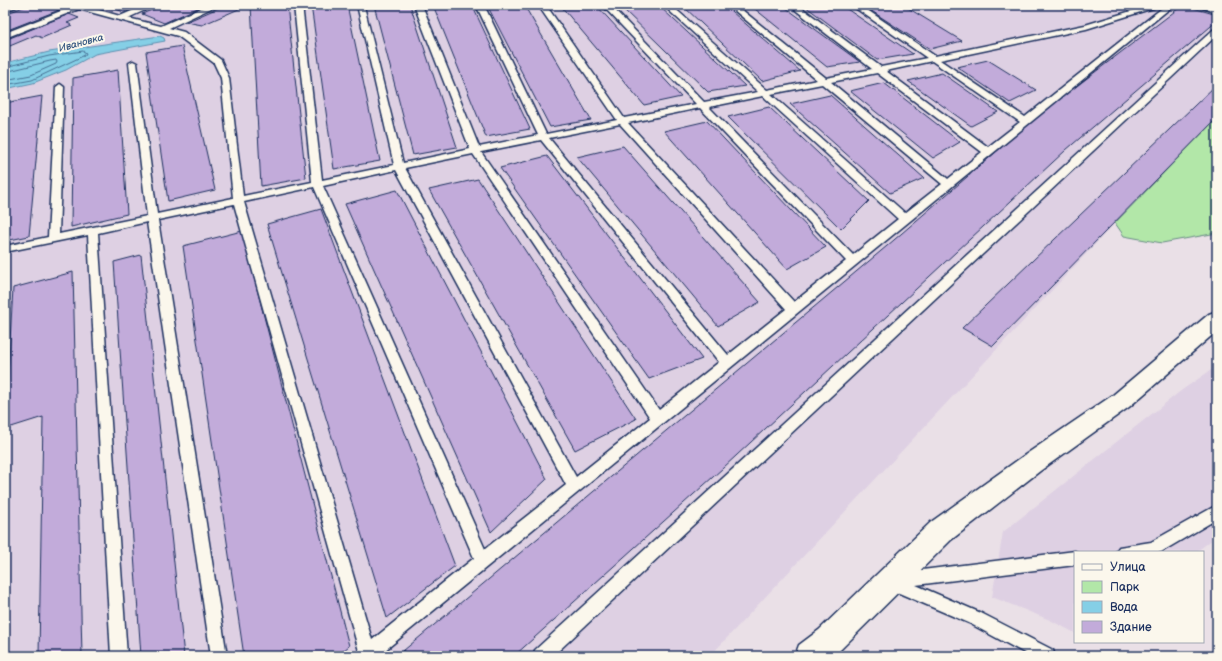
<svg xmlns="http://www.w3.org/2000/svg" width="1222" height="661" font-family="'Balsamiq Sans',sans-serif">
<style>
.built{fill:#ded0e3}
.green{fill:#b2e7a8;stroke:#668b83}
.water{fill:#85cfe6;stroke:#5b8fb0}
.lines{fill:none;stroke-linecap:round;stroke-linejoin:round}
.shore{stroke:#456f94;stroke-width:1}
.building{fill:#c2abda;stroke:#1b2f5e}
.service-casing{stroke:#1b2f5e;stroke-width:3}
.minor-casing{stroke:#1b2f5e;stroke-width:3}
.service{fill:#fbf7ec;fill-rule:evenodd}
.minor{fill:#fbf7ec;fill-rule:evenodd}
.labels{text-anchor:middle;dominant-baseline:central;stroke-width:4;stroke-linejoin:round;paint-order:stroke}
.far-water-label{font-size:10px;font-style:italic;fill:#365780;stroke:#fbf7ec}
</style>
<rect width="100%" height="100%" fill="#eae0e7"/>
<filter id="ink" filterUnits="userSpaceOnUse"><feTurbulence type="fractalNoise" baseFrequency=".025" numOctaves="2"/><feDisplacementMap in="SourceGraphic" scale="8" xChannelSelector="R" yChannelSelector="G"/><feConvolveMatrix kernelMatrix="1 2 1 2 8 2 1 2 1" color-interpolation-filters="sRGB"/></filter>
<g filter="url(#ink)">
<!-- built -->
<g class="built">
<polygon points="5,5 1217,5 1217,118 1115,223 710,656 5,656"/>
<polygon points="1217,366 1217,536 1196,552 1075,552 1075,633 1050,620 992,597 1003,532 1182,390"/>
</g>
<!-- green -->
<polygon class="green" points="1217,118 1217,233 1162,243 1124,236 1115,223"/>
<!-- water -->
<polygon class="water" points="160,36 164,38 165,41 95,54 66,70 33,83 5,89 5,63 49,52"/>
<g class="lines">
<!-- shore -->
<g class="shore">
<polyline points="5,67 49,56 83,51 86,53 85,55 32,80 5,85"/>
<polyline points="5,72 50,61 56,60 57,62 56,64 31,75 5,80"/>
</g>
</g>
<!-- building -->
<g class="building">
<polygon points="29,5 47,5 59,10 5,31 5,14"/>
<polygon points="104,5 140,5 124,12"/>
<polygon points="164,5 204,5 164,23 142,14"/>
<polygon points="225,5 248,5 202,25 186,22"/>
<polygon points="251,5 287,5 306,178 261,186"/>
<polygon points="311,5 347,5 380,161 334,169"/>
<polygon points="374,5 410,5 457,147 413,155"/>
<polygon points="433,5 472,5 530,129 486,137"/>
<polygon points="487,5 524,5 591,120 550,127"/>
<polygon points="560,5 596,5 681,97 644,105"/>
<polygon points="619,5 658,5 745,86 708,92"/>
<polygon points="682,5 724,5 800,71 762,81"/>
<polygon points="750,5 782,5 860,62 827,67"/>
<polygon points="841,5 913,54 877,60 805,6"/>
<polygon points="886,5 903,5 962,41 930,49 867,8"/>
<polygon points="1183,5 1217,15 1217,21 1066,150 723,468 514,656 397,656 887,246 1040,114"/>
<polygon points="69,14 79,18 67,23 72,25 42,38 36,35 5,48 5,40"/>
<polygon points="182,46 215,190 168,201 146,52"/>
<polygon points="988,60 1036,90 1010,103 957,67"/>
<polygon points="118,70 127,214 71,227 73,78"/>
<polygon points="942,73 998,112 971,126 908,81"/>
<polygon points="884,83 960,142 933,158 850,91"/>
<polygon points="1217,84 1217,118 993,346 962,328"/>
<polygon points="830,95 924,178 890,193 790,104"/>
<polygon points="42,96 29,236 5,241 5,103"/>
<polygon points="769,107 869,201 841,229 728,117"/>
<polygon points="707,121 826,247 787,269 664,131"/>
<polygon points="623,146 760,302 718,326 577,157"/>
<polygon points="547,156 702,359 649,379 500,168"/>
<polygon points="478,179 636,419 575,450 429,190"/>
<polygon points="397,190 547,479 491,532 345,204"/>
<polygon points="321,209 455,566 387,618 267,224"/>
<polygon points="242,231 349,646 337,656 244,656 183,246"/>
<polygon points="141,255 184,656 141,656 114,262"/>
<polygon points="73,272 82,656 39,656 43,417 5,429 13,288"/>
</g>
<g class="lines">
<defs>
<g id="service">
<polygon points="10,5 21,5 5,11 5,7"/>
<path d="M68,5h18l-1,1 35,10 26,-11h10l-28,13 33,8 47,-21h10l-49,23 15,4 37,28 8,18 14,118 69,-14 -18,-177h8l20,175 72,-15 -37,-160 7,1 39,157 67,-14 -56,-144h8l57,142 59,-12 -62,-130h8l62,129 71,-14 -79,-115h8l78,113 72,-14 -94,-99h8l94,97 54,-10 -95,-87h8l96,85 50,-10 -89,-75h8l90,73 46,-9 -83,-64h9l83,62 46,-9 -76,-53h9l75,51 150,-31 66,-20h12l-77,24 -146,31 85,57 141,-112h8l-796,651h-21l2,-5 -125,-447 -76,16 69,436h-16l-64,-434 -49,11 29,423h-16l-23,-421 -83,17v-6l43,-9 8,-150 4,-3 4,3 -5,147 88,-18 -18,-153 4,-2 4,2 20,151 76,-16 -12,-120 -7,-15 -36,-27 -99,-27 -74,29v-5l66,-26zM932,61l88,61 -32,25 -102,-76zM877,73l105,79 -34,27 -117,-97zM822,84l120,100 -37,29 -134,-119zM763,96l135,123 -45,36 -144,-148zM700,108l146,153 -52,41 -166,-179zM620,124l166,185 -58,46 -179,-217zM541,140l178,222 -60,48 -178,-258zM473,154l177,264 -74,59 -171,-309zM396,170l170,315 -81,64 -162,-363zM314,187l160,371 -102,82 -128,-438z"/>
<polygon points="1195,5 1206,5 1217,9 1217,13"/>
<polygon points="1214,29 1217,29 1217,35 553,656 533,656 535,650"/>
<polygon points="1217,505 1217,519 1161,552 1116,552 1119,547 1151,542"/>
<polygon points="1075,551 1077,552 1075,552 1075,565 916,585 981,613 1053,650 1055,656 1030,656 969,623 885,587 883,582 885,577 898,573"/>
</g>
<polygon id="minor" points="1217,311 1217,331 1129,407 1040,471 951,540 834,656 795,656 799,645 819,630 931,522 1022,457 1113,395 1209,314"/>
</defs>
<!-- service casing -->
<use href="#service" class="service-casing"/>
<!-- minor casing -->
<use href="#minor" class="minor-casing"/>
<!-- service -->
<use href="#service" class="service"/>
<!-- minor -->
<use href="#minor" class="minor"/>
</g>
</g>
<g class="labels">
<!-- far-water labels -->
<g class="far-water-label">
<text transform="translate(81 43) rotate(-15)">Ивановка</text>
</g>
</g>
<!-- margin -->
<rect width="1222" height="661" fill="none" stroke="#fbf7ec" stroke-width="20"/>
<rect x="10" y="10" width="1202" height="641" fill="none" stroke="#1b2f5e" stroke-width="1.5" filter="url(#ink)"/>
<!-- legend -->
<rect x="1074" y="551" width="130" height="92" fill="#fbf7ec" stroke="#a1a7b3"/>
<rect x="1082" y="564" width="20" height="6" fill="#fbf7ec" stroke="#a1a7b3"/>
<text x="1110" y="571" font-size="12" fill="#1b2f5e">Улица</text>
<rect x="1082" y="581" width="20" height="12" fill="#b2e7a8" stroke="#a1a7b3"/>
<text x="1110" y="591" font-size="12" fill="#1b2f5e">Парк</text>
<rect x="1082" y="601" width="20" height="12" fill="#85cfe6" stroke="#a1a7b3"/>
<text x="1110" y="611" font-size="12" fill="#1b2f5e">Вода</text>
<rect x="1082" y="621" width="20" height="12" fill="#c2abda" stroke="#a1a7b3"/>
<text x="1110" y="631" font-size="12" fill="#1b2f5e">Здание</text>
</svg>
